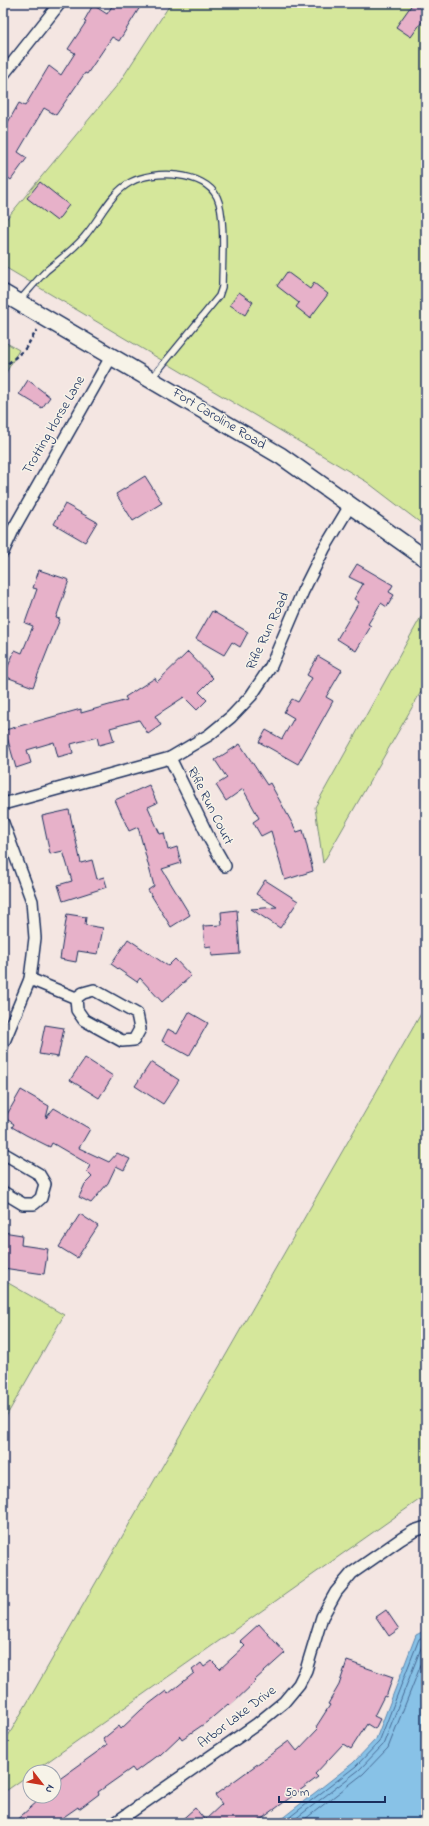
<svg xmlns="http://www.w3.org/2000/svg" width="429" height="1826" font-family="'Indie Flower',sans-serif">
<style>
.green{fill:#d5e79b;stroke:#788b7c}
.water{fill:#88c2e7;stroke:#5c87b0}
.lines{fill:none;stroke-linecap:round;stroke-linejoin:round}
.shore{stroke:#476a95;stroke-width:1}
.building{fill:#e7b1c9;stroke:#1b2f5e}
.lane-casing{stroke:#1b2f5e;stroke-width:8}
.street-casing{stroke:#1b2f5e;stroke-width:14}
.secondary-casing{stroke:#1b2f5e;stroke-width:19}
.path{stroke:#1b2f5e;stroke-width:2.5;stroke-dasharray:4 3;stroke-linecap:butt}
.lane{stroke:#f7f3e8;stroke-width:5.5}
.street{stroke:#f7f3e8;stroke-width:11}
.secondary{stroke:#f7f3e8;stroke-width:16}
.labels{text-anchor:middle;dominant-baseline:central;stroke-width:3;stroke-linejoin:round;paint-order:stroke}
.street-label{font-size:14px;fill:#1b2f5e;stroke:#f7f3e8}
</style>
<rect width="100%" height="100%" fill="#f4e6e2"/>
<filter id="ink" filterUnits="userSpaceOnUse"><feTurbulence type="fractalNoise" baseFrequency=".025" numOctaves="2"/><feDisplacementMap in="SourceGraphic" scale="8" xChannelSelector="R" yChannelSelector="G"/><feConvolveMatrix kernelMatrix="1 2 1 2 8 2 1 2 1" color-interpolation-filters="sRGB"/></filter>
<g filter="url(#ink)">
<!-- green -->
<g class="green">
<polygon points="171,3 426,3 426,527 367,482 3,266 3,223 119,83"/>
<polygon points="3,341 19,350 3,378"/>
<polygon points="422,615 426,618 426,683 323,863 315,807"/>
<polygon points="426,1005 426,1495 33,1772 30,1772 30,1774 3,1793 3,1745"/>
<polygon points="3,1280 64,1315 3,1422"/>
</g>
<!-- water -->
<polygon class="water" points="426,1630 426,1823 276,1823 353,1763 376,1739 416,1635"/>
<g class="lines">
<!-- shore -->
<g class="shore">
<polyline points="282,1823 356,1766 379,1742 419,1639 426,1635"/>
<polyline points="290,1823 359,1770 383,1745 423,1643 426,1641"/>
<polyline points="300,1823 363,1774 388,1748 426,1652"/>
</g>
</g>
<!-- building -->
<g class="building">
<polygon points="114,3 133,3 140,7 119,41 112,37 87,74 85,73 56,115 44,108 18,152 27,158 11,180 3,174 3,131 19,103 25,106 49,66 61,75 75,53 68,49 86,22 84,21 93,5 107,14"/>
<polygon points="413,3 426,3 426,16 411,37 396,27"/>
<polygon points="40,182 69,205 57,221 27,198"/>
<polygon points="287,272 310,289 314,283 328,294 310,318 296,307 299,303 277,286"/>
<polygon points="239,292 253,302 245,315 230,305"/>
<polygon points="28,380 50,397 42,408 19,394"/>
<polygon points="145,476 162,503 133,521 116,494"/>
<polygon points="65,504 97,522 85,542 54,524"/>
<polygon points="357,564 393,585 389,592 394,595 387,607 381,603 368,624 371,626 356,651 337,639 359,602 354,599 363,584 349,577"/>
<polygon points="39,570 69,580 56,618 60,619 33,687 4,676 15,650 22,653 33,626 25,623 37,589 33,588"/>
<polygon points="212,611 248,632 240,647 232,642 224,655 196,639"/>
<polygon points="188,652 213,678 199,692 207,700 197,710 184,697 155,716 161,725 148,734 139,720 110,728 114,741 99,745 97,737 71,744 73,753 58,757 54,742 27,750 31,763 16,768 5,730 81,709 81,713 127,700 125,697 155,678 157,682"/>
<polygon points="318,656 342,670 326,697 333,701 298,764 259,742 266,730 282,739 294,718 284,712 292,699 298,702 312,678 307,675"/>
<polygon points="240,744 267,785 270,783 297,832 303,830 313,871 285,880 271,831 261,836 253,822 259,818 243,789 226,801 216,785 227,778 215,760"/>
<polygon points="149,785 157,803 148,807 160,834 164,833 168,850 177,847 181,863 162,869 190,915 171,927 148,890 154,886 138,827 129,831 115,800"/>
<polygon points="69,810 81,863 92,860 97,879 104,877 107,887 63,901 58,885 72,881 63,851 50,854 42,816"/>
<polygon points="265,880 298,901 280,928 251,909 277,907 256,894"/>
<polygon points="237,910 240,954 212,956 211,946 205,947 203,926 222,925 221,912"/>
<polygon points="67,914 86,917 85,925 103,928 98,954 78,951 76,962 60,959"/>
<polygon points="128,939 168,966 175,959 191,976 162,1002 140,978 137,982 111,964"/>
<polygon points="189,1012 208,1023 189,1056 162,1041 168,1029 177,1034"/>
<polygon points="45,1025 64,1028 58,1057 39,1054"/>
<polygon points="85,1058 113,1076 99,1098 70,1080"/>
<polygon points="151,1062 179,1080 163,1104 135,1086"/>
<polygon points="21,1090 49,1106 46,1118 54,1108 90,1129 79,1148 109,1162 117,1153 130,1159 124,1170 116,1166 108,1183 91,1203 79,1197 85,1184 92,1177 87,1172 90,1165 52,1143 50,1147 26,1135 12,1127 14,1124 5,1118"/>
<polygon points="80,1214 98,1226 77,1258 59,1247"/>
<polygon points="3,1232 22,1235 21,1245 48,1249 44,1274 3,1268"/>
<polygon points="386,1610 399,1629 389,1636 376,1617"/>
<polygon points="259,1624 285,1653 255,1680 256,1681 230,1706 228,1704 207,1722 182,1739 180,1736 160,1755 159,1754 135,1772 132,1768 98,1792 99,1794 79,1809 78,1807 55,1823 13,1823 38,1801 34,1796 54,1796 54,1783 107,1745 103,1739 119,1726 121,1729 141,1710 166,1691 168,1694 194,1673 192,1670 201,1663 204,1667 212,1661 220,1669 245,1646 240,1641"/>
<polygon points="347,1661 393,1677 386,1697 384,1696 374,1716 380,1719 375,1729 367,1724 351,1749 343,1744 315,1774 318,1777 256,1823 178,1823 195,1808 205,1820 222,1804 215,1795 289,1741 297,1751 318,1729 316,1727 330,1705 328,1704 339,1685"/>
</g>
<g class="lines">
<defs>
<path id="lane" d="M20,300c8,-9 17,-20 26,-29 13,-11 27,-21 38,-34 16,-18 26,-44 47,-55 22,-12 73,-11 86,15 9,19 5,67 5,90l-3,9 -68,83"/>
<g id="street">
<polyline points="3,75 60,3"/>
<polyline points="3,552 14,528 111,357"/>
<polyline points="170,758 209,838 225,866"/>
<polyline points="3,804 170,758 209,735 231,717 251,696 271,666 303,591 324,549 351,504"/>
<polyline points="3,823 32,901 35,938 30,979 3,1044"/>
<polyline points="30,979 76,998"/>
<polygon points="94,990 137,1014 140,1029 134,1040 122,1041 84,1020 77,1010 76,998 83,993"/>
<polyline points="3,1153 39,1174 45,1184 41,1198 34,1204 23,1204 3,1192"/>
<polyline points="115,1823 257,1724 284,1702 299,1684 306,1670 322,1617 336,1592 352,1573 401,1539 414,1531 426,1527"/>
</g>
<polyline id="secondary" points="3,293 281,456 426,559"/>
</defs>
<!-- lane casing -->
<use href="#lane" class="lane-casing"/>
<!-- street casing -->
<use href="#street" class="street-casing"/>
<!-- secondary casing -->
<use href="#secondary" class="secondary-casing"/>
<!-- path -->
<polyline class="path" points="3,368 25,349 37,330"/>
<!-- lane -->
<use href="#lane" class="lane"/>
<!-- street -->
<use href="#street" class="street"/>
<!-- secondary -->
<use href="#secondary" class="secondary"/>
</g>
</g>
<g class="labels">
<!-- street labels -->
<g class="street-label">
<text transform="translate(219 419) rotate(31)">Fort Caroline Road</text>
<text transform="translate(54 425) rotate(-60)">Trotting Horse Lane</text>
<text transform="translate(268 631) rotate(-65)">Rifle Run Road</text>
<text transform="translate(210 806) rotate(63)">Rifle Run Court</text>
<text transform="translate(237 1717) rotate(-37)">Arbor Lake Drive</text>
</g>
</g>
<!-- margin -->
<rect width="429" height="1826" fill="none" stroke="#f7f3e8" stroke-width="16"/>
<rect x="8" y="8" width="413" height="1810" fill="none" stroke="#1b2f5e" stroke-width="1.5" filter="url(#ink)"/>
<!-- north arrow -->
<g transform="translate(42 1784) rotate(121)"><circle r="19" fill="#f7f3e8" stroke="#9fa5b1"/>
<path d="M0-3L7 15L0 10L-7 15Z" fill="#c8321e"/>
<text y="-6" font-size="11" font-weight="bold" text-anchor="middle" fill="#1b2f5e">N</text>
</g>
<!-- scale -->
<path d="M279 1796v6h106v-6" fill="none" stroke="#1b2f5e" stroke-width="2"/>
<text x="285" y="1796" font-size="12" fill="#1b2f5e" stroke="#f7f3e8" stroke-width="3" paint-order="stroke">50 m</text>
</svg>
